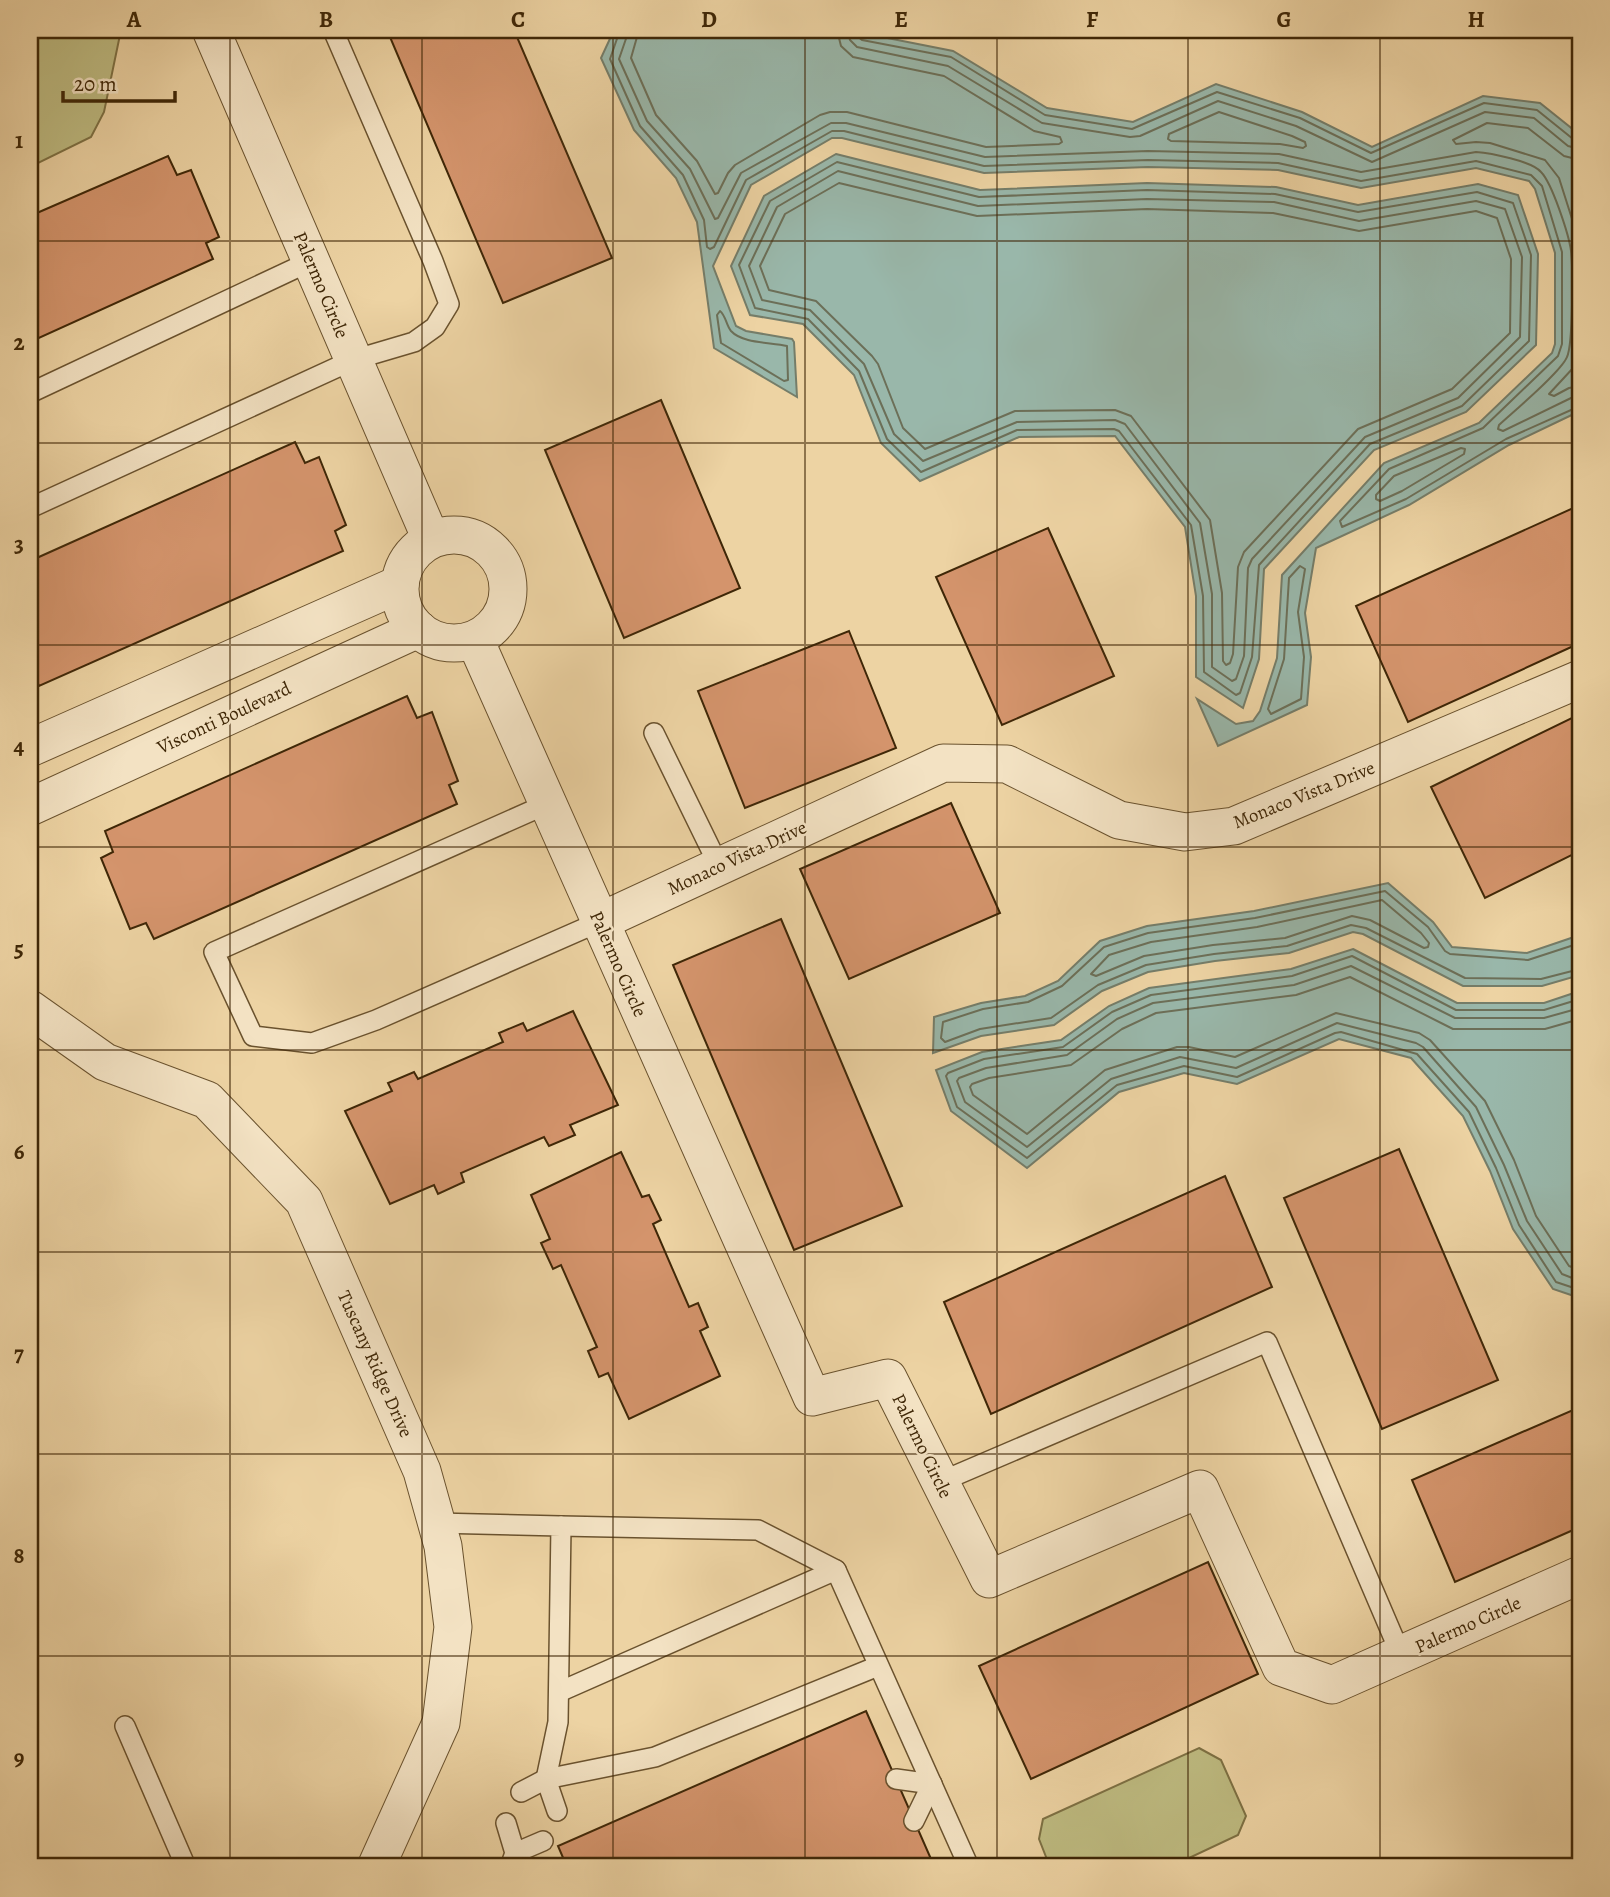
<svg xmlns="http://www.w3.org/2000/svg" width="1610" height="1897" font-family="Alegreya,serif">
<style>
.green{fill:#bebb81;stroke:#7e7144;stroke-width:2}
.water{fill:#99b7aa;stroke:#757d69;stroke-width:2}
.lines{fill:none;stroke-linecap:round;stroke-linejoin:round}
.shore{stroke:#6c6f58;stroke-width:2}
.building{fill:#d4946c;stroke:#3f2707;stroke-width:2}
.service-casing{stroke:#6a522e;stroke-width:22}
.minor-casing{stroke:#6a522e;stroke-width:39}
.service{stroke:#f3e2c3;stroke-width:19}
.minor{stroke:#f3e2c3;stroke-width:37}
.grid{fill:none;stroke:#3f2707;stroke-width:2;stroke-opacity:0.55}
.labels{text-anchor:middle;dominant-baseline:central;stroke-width:5;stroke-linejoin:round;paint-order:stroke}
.street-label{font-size:19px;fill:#3f2707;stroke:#f3e2c3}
.neatline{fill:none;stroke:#3f2707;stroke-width:2.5}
.grid-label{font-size:23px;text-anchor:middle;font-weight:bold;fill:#3f2707}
</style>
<rect width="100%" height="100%" fill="#edd3a3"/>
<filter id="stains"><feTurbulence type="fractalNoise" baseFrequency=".00286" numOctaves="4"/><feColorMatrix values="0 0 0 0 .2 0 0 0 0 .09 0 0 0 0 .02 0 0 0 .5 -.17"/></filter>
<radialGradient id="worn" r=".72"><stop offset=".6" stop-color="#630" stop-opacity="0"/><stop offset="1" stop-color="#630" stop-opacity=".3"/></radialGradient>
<!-- green -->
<g class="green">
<polygon points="37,30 121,30 104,112 91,137 30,167 30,55"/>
<polygon points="1199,1748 1221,1760 1246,1816 1238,1835 1170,1867 1050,1867 1039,1839 1043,1819"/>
</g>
<!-- water -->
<g class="water">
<polygon points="614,30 847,30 953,51 1047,108 1133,122 1216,84 1302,112 1372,147 1483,96 1540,103 1580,135 1580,411 1509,445 1409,505 1316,548 1305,613 1311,657 1307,705 1218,746 1197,699 1236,724 1253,721 1260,711 1277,658 1282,575 1384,463 1479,423 1552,353 1555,344 1555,253 1535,189 1529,181 1476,168 1361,188 1278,170 1148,167 984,173 842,138 832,138 751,185 713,266 736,326 746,331 792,339 794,342 797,397 714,348 697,222 676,178 634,130 601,58"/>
<polygon points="836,154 980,190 1147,183 1276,187 1358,205 1478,184 1518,195 1538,254 1536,345 1466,412 1374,450 1264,569 1259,659 1243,708 1196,677 1196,596 1185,527 1115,436 1019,437 920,481 881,443 854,375 803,324 750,315 731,266 764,196"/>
<polygon points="1388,883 1433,922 1452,947 1527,953 1580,935 1580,975 1542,986 1463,986 1363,934 1353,932 1289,953 1215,961 1148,972 1102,991 1054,1025 981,1036 933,1053 934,1017 981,1003 1025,996 1058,981 1100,941 1147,926 1254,911"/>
<polygon points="1353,949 1457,1003 1544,1003 1580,991 1580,1298 1553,1289 1513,1229 1490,1171 1463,1116 1411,1058 1339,1039 1237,1084 1184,1073 1119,1092 1027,1168 951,1111 936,1070 982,1052 1061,1040 1109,1006 1149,988 1291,969"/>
</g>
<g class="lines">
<!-- shore -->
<g class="shore">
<polyline points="620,30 610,59 640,126 683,175 704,220 707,247 710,249 714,247 746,180 832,131 844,131 984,166 1148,160 1278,163 1361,181 1476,161 1531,175 1542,186 1562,252 1562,344 1558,356 1483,428 1389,469 1340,521 1342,527 1406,499 1506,439 1580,406"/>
<path d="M629,30l-10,29 28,62 43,48 25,50 3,-1 23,-45 90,-50h15l139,34 163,-6 131,3 82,18 115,-20c14,1 56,9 65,20 11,11 28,63 30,79 2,17 2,93 -4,106 -6,15 -54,55 -68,68l-1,4 5,2 68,-33 9,-1"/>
<polyline points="639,30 631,58 656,115 697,161 715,194 718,193 728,173 735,165 820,115 830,112 847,112 986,147 1059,144 1062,142 1060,137 1034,131 944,76 853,57 841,46 837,30"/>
<polyline points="847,30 850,40 857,47 948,66 1042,123 1130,137 1140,136 1218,101 1296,126 1372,162 1485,112 1534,118 1568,146 1580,149"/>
<polyline points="856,30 857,36 862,40 951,57 1045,115 1132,129 1217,92 1300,118 1371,153 1484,103 1537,110 1573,139 1580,140"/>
<polygon points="1219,112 1292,136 1305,142 1306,146 1303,148 1280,144 1171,141 1168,139 1169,134"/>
<polyline points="1580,160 1564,156 1528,128 1487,123 1453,140 1456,144 1476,142 1490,143 1545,160 1559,178 1580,244"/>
<polygon points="837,162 979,197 1147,190 1275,194 1358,212 1477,192 1513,203 1531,255 1529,341 1462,406 1370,444 1259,565 1252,657 1240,693 1236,695 1204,672 1203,596 1191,525 1119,431 1114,429 1017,430 921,472 887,439 859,371 808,319 755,308 739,265 770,201"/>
<polygon points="838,171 978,206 1147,199 1274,202 1359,221 1476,201 1505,209 1522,257 1520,337 1458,398 1365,437 1252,559 1248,568 1244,656 1236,679 1232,681 1212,667 1212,594 1200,523 1125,424 1115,420 1017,422 923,461 894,434 864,364 810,310 762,300 749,266 777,207"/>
<polygon points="839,183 977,216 1147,209 1273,213 1359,231 1476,211 1497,218 1511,259 1510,333 1452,389 1358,429 1244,552 1238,567 1233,654 1230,663 1226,665 1223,661 1222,593 1210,520 1131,416 1115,410 1015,411 925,449 903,428 878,364 872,356 816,301 769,290 760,266 785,214"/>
<path d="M720,311c6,5 6,14 11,20 12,13 40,11 56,15l1,34 -4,1 -63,-38 -4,-28z"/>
<polyline points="1580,350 1574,367 1549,394 1554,396 1569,388 1580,386"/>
<polygon points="1461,448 1465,449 1464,454 1402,491 1380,501 1376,499 1376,495 1394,476"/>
<polygon points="1300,566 1305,569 1298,612 1304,657 1301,699 1271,714 1268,709 1284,659 1289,578"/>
<polygon points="1382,900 1421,933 1429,943 1428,947 1424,948 1370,920 1352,916 1285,938 1213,945 1144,956 1096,976 1091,974 1109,955 1151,942 1257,927"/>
<polyline points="1580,943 1528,960 1450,954 1445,951 1428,927 1385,891 1255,918 1148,933 1104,947 1062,986 1028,1002 983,1009 943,1022 941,1038 945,1042 980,1029 1051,1018 1098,985 1146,965 1214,954 1287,946 1351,925 1366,928 1465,978 1541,979 1580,969"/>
<polyline points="1580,999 1544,1010 1456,1010 1352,956 1292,976 1151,995 1112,1012 1063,1047 984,1059 948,1073 946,1076 957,1107 1027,1158 1117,1085 1184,1066 1237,1077 1335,1033 1341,1032 1417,1054 1469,1112 1496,1168 1519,1225 1556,1282 1580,1290"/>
<polyline points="1580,1008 1544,1018 1455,1018 1351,966 1294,985 1153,1003 1117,1019 1067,1055 986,1068 959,1078 957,1081 965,1102 1027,1147 1111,1079 1180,1057 1236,1068 1337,1023 1416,1043 1423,1047 1476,1107 1504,1165 1527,1221 1562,1274 1580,1281"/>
<polyline points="1580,1019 1545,1029 1453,1029 1350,977 1296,995 1156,1013 1122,1029 1071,1065 989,1078 972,1084 970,1087 973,1095 1027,1134 1105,1070 1177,1047 1189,1047 1235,1057 1336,1013 1419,1033 1430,1040 1485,1101 1514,1160 1536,1216 1569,1266 1580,1270"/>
</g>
</g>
<!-- building -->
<g class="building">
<polygon points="387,30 514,30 612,258 503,303"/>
<polygon points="1136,30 1580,30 1580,31 1136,35"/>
<polygon points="168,156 177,175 191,170 219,237 206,243 213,259 30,342 30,216"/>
<polygon points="661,400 740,588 624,638 545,450"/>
<polygon points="295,442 305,463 319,457 346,525 335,531 343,551 39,686 30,665 30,561"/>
<polygon points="1580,505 1580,643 1408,722 1356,606"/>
<polygon points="1048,528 1114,676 1002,725 936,577"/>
<polygon points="849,631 896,748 745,808 698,691"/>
<polygon points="407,696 417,718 432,712 458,781 449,785 457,804 154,939 146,923 130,929 101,858 113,852 105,831"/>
<polygon points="1580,714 1580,851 1485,898 1431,787"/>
<polygon points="951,803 1000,913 849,979 800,869"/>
<polygon points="781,919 902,1206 794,1250 673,965"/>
<polygon points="573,1011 618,1105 570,1125 575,1135 549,1146 544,1137 461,1173 464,1182 438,1194 434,1185 390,1204 345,1111 392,1091 388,1083 414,1072 418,1079 503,1042 499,1033 523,1023 527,1031"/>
<polygon points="1399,1149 1498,1380 1382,1429 1284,1198"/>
<polygon points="621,1152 642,1197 649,1195 661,1220 653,1224 689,1307 698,1303 708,1327 700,1331 720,1376 629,1419 608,1373 599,1377 588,1351 597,1347 561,1265 553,1269 541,1243 550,1239 531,1195"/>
<polygon points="1225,1176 1272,1287 991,1414 944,1302"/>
<polygon points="1580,1407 1580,1527 1455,1582 1412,1480"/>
<polygon points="1208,1562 1258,1674 1031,1779 979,1666"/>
<polygon points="866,1711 931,1859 911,1867 567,1867 558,1846"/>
</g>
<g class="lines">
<defs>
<g id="service">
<polyline points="30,393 311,261"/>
<polyline points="30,508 353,360 414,342 435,327 449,304 433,261 333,30"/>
<polyline points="654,733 719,866"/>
<polyline points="547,804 214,952 253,1036 312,1043 376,1020 599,922"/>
<polyline points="940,1482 1267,1342 1401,1655"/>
<polyline points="436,1523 561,1526 558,1722 546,1779 557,1811"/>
<polyline points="561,1526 758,1530 836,1570 969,1867"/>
<polyline points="559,1692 836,1570"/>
<polyline points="125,1726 186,1867"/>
<polyline points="896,1779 932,1784 914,1821"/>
<polyline points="521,1792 546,1779 655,1757 878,1666"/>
<polyline points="506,1823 515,1853 510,1867"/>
<polyline points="515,1853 543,1841"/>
</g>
<g id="minor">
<polyline points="211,30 431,539"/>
<circle cx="454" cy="589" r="54"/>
<polyline points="475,640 812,1397 888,1378 989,1579 1200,1489 1281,1667 1332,1685 1580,1575"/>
<polyline points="30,748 400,584"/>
<polyline points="30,807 418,629"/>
<polyline points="599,922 943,763 1007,764 1119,820 1185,832 1234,826 1580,679"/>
<polyline points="30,1009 105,1062 207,1100 304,1201 422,1471 443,1546 453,1627 441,1723 376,1867"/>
</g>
</defs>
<!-- service casing -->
<use href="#service" class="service-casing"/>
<!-- minor casing -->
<use href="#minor" class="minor-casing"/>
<!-- service -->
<use href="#service" class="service"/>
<!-- minor -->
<use href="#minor" class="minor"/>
</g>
<!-- grid -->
<path class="grid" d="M230,30v1837M422,30v1837M613,30v1837M805,30v1837M997,30v1837M1188,30v1837M1380,30v1837M30,241h1550M30,443h1550M30,645h1550M30,847h1550M30,1050h1550M30,1252h1550M30,1454h1550M30,1656h1550"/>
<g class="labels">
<!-- street labels -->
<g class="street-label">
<text transform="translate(321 285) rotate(67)">Palermo Circle</text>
<text transform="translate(224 718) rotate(-25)">Visconti Boulevard</text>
<text transform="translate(1304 795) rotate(-22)">Monaco Vista Drive</text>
<text transform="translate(737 858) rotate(-25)">Monaco Vista Drive</text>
<text transform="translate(618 964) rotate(66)">Palermo Circle</text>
<text transform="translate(375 1364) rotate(66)">Tuscany Ridge Drive</text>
<text transform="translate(922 1446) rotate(64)">Palermo Circle</text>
<text transform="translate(1468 1625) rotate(-24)">Palermo Circle</text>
</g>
</g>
<!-- margin -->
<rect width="1610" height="1897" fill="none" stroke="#edd3a3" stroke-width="77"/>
<!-- scale -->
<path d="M63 91v10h112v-10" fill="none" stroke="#3f2707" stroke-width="3.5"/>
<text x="74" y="91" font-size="21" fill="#3f2707" stroke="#f3e2c3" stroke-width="5" paint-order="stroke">20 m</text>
<rect x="38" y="38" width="1534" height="1820" class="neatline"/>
<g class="grid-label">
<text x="134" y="27">A</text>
<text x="326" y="27">B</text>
<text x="518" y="27">C</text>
<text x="709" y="27">D</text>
<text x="901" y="27">E</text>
<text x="1092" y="27">F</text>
<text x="1284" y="27">G</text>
<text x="1476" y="27">H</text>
<text x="19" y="148">1</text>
<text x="19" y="350">2</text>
<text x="19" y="552">3</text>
<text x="19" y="754">4</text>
<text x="19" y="956">5</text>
<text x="19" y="1159">6</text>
<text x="19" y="1361">7</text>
<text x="19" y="1563">8</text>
<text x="19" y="1765">9</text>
</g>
<rect width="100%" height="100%" filter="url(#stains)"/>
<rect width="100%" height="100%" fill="url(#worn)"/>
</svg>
